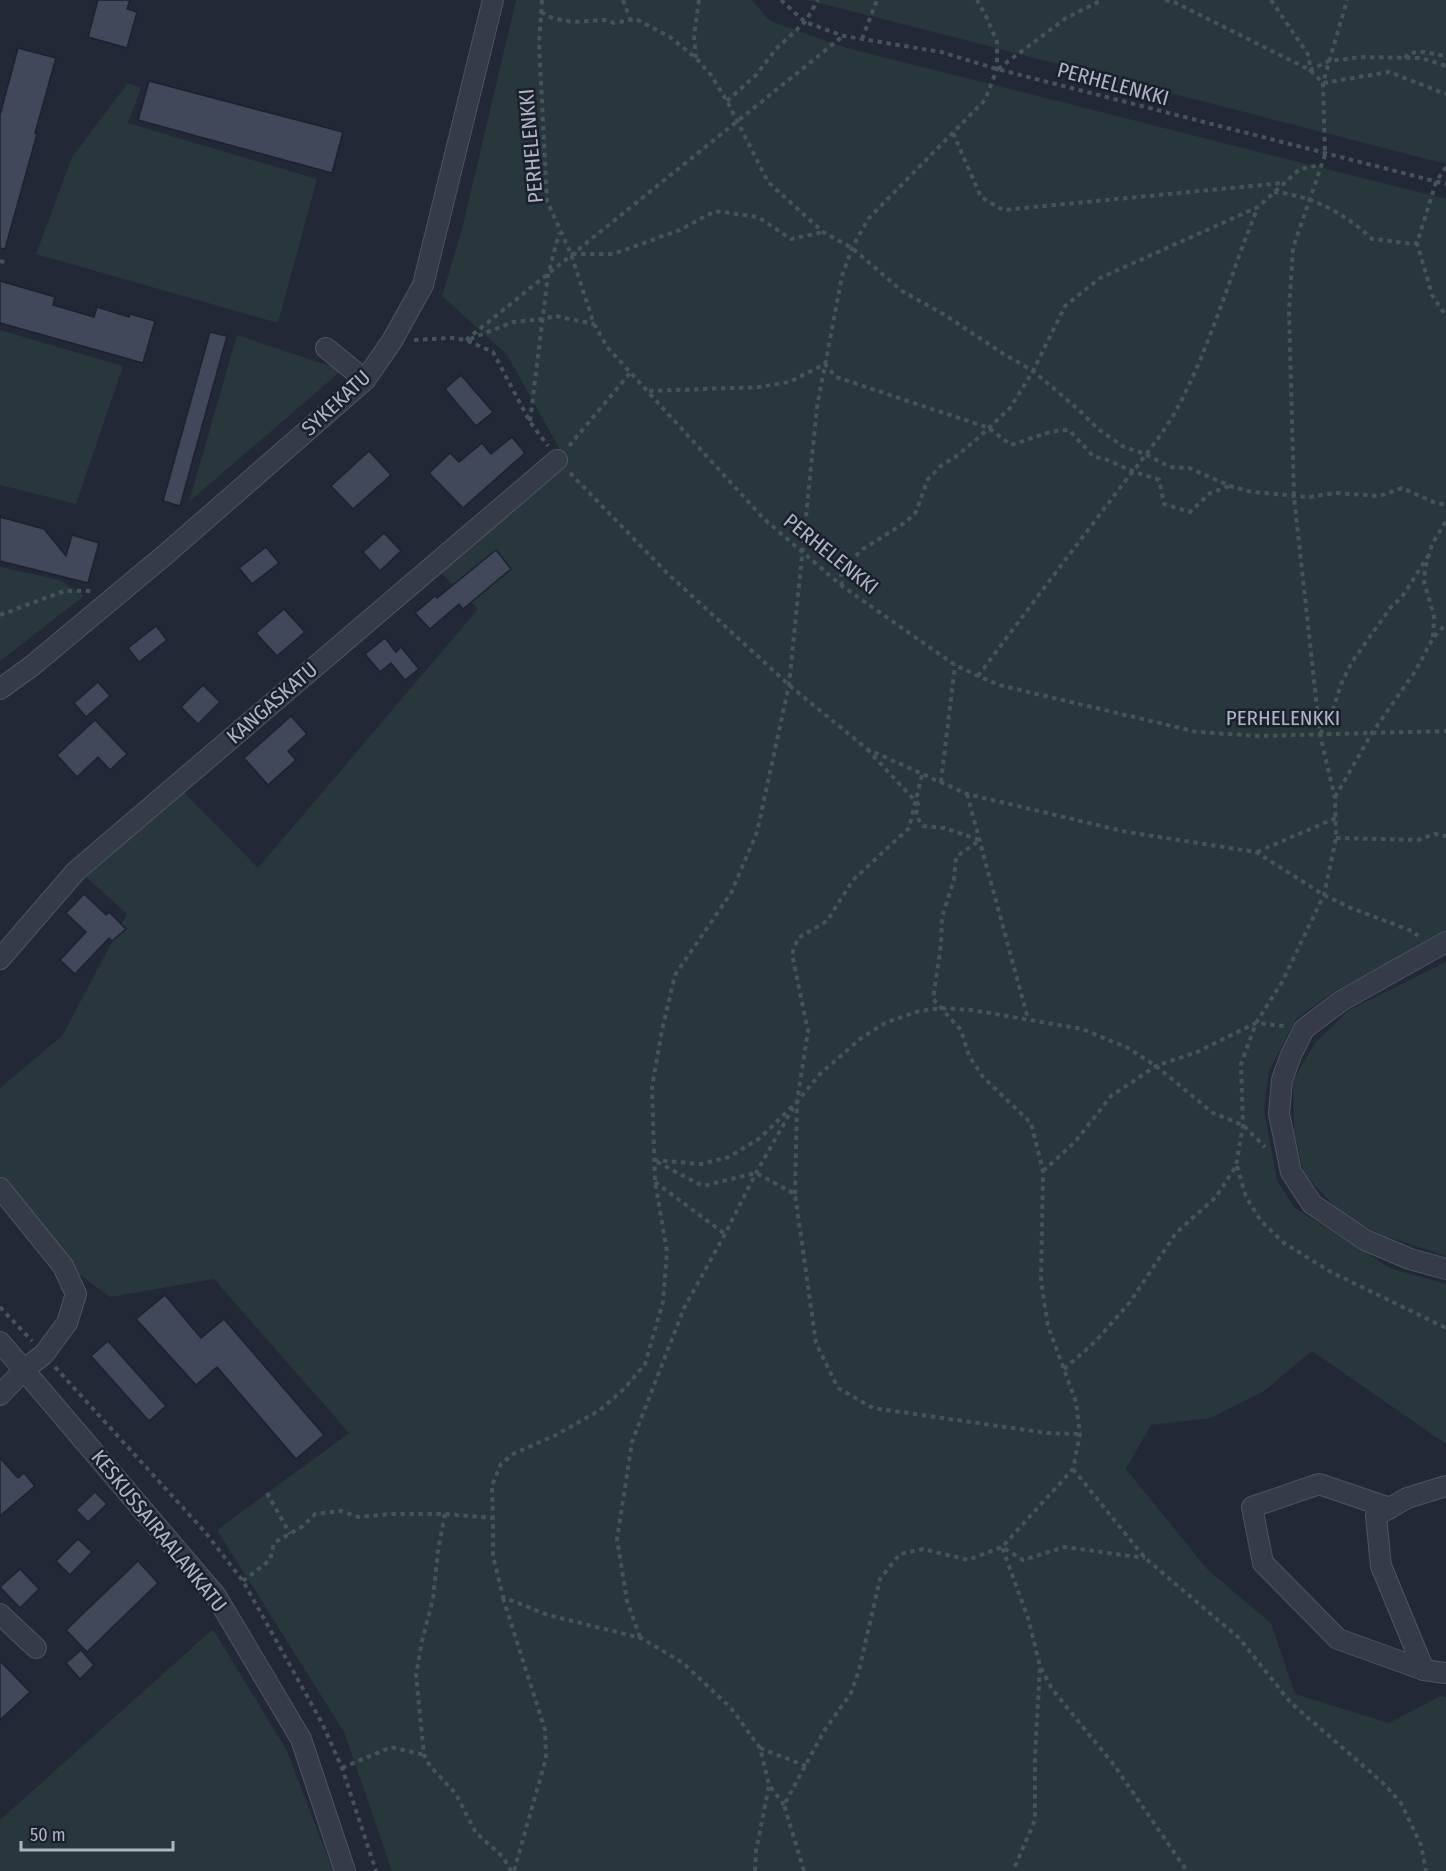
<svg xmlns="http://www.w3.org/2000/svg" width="1446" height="1871" font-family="'Fira Sans Condensed',sans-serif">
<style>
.green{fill:#27373b}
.building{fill:#404859;stroke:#1c222e;stroke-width:1.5}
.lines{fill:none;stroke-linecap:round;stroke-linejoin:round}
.minor-casing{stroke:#4f5562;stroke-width:22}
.path{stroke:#455459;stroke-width:4;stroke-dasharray:4.5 4.5;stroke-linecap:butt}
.minor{stroke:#353b47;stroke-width:20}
.labels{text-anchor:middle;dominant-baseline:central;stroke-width:5;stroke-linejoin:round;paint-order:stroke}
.street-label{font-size:21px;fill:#afb5c4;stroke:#1a202c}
</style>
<rect width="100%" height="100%" fill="#222836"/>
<!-- green -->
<g class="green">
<polygon points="516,0 752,0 770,21 847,48 1446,199 1446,933 1333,992 1296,1019 1269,1071 1264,1109 1277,1181 1295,1208 1390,1268 1446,1284 1446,1444 1312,1351 1264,1391 1211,1418 1151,1425 1126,1469 1208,1570 1271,1623 1295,1694 1389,1723 1440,1696 1446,1697 1446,1871 392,1871 344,1732 217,1530 349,1433 214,1279 110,1297 72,1269 0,1176 0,1088 62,1036 127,914 85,876 183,791 258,868 478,609 439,571 563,455 507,355 442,296 462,229"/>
<polygon points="807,0 1446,0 1446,164 871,16"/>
<polygon points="128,83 141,88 128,123 317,179 278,323 36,254 72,157"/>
<polygon points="0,330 123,366 76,504 0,485"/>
<polygon points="237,335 342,370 189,502"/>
<polygon points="0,567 60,580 84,596 0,661"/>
<polygon points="1446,962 1446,1256 1385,1236 1345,1218 1304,1173 1294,1132 1293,1081 1314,1044 1349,1010"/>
<polygon points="213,1629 287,1751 333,1871 0,1871 0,1820"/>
</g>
<!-- building -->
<g class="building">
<polygon points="98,0 130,0 127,9 137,12 127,48 88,37"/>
<polygon points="18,48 56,58 35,133 37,134 5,249 0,248 0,115"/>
<polygon points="149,81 343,132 332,173 138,120"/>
<polygon points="0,281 55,297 53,305 94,317 97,307 129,317 130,314 155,321 143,363 0,323"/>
<polygon points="210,332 227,336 180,506 163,501"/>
<polygon points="461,375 493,412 476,426 445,389"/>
<polygon points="512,437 525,453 463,508 429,473 450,453 459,462 482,443 491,454"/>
<polygon points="369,451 391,475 353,509 331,486"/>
<polygon points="0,517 44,529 66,556 72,535 99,543 88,583 0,561"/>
<polygon points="384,533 401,551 380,571 363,552"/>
<polygon points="266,547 279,563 252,584 239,568"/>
<polygon points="496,550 511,569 463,609 459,604 430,629 415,613 435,596 437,598"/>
<polygon points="284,609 305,632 277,656 256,633"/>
<polygon points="156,626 167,640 139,662 128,648"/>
<polygon points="385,638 396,652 401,647 419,669 405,680 391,663 380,672 365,654"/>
<polygon points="98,682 110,696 86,717 74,703"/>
<polygon points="203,685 220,702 198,724 181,707"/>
<polygon points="291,716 307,734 288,751 296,760 268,785 244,758"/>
<polygon points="95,720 127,754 110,770 98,757 77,777 57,755"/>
<polygon points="84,894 106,915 109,912 126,929 112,941 109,938 75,974 60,960 86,932 66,913"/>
<polygon points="165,1295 201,1338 224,1319 324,1435 296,1459 217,1367 196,1385 136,1319"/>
<polygon points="108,1341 166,1406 149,1421 91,1356"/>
<polygon points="0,1458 18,1478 24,1473 35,1486 0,1516"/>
<polygon points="95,1492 107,1504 88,1522 76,1510"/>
<polygon points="78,1539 92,1552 70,1575 56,1561"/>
<polygon points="138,1561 158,1583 87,1652 66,1630"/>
<polygon points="20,1569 39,1589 20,1608 0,1587"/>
<polygon points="81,1650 94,1665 80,1679 66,1663"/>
<polygon points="0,1661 30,1692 0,1720"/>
</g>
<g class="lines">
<defs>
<g id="minor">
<polyline points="326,348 365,380"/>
<polyline points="0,689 33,665 166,554 365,380 392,341 423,285 493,0"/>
<polyline points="1446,942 1341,1001 1304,1029 1291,1055 1282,1080 1279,1114 1291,1172 1312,1204 1365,1240 1410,1259 1446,1269"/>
<polyline points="0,959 76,871 557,460"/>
<polyline points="0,1188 63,1266 76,1294 67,1323 44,1354 25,1369 0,1395"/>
<polyline points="0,1342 216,1596 301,1739 345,1871"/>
<polyline points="1446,1486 1407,1498 1376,1516 1381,1566 1424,1670 1446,1673"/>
<polyline points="1390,1508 1319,1484 1252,1507 1263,1563 1338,1639 1424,1670"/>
<polyline points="0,1614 36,1648"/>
</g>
</defs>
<!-- minor casing -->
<use href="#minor" class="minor-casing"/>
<!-- path -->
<g class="path">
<polyline points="542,0 539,43 547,201 571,254 594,324 608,348 764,519 842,586 955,665 978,676 999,685 1197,732 1259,736 1446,731"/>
<polyline points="623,0 630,19"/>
<polyline points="781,0 805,22 844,36 941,52 997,69 1446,184"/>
<polyline points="1165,0 1176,3 1310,70 1323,83 1389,72 1446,94"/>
<polyline points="1271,0 1309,56 1310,70 1329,61 1361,57 1422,58 1446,66"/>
<polyline points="541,12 552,18 572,22 605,20 614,23 636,19 670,37 696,58 711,75 727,101 768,182 823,232 852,248 902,291 945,315 1002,353 1033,371 1079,410 1098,429 1124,447 1145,454 1170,467 1189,468 1230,486 1252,492 1309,497 1335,493 1380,496 1402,488 1438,504 1446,504"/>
<polyline points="862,39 877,0"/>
<polyline points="696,58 694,36 699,0"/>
<polyline points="1405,58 1409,53 1424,52 1446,56"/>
<polyline points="998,69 1066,18 1102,0"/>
<polyline points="727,101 756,75 776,49 805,22 818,0"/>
<polyline points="953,133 981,197 1003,210 1283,183"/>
<polyline points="1446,167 1436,182 1417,243 1432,295 1446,316"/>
<path d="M1274,192c37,3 72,22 98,47 16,1 29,5 45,4"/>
<polyline points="572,254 613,254 680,230 715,211 758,217 791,239 823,232"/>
<polyline points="0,261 8,263"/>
<polyline points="470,339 513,322 543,319 555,316 594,324"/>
<polyline points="414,340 452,338 466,340 493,352 530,422 548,446"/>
<polyline points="466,340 843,36"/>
<path d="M649,391l110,-4 30,-5 36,-18 11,13 153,51 22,17c21,-6 36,-15 58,-15l25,27 9,1 29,13 27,9 5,24 26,8 20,-19 20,-7"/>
<polyline points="530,421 548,275 559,233"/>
<polyline points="569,446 630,373"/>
<polyline points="570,473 667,573 789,685 867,749 967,794 1127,832 1256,852 1324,895 1351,908 1412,931 1418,936"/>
<polyline points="842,586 841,575 843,568 863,549 906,522 916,512 928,479 942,465 954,458 977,439 1010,408 1033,371 1065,306 1100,278 1258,207 1300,169 1320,165"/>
<polyline points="0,615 64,591 91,591"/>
<polyline points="1433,637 1434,616 1424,582 1425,569 1432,544 1446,521"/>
<path d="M978,676c44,-59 88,-117 132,-175 22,-30 51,-62 69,-96 33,-63 52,-133 79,-198"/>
<polyline points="1320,734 1331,716 1341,684 1352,662 1391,607 1402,597 1428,556"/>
<polyline points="867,749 918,804 916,816 923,826 944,828 980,840 956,857 954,880 942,917 941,945 933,999 961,1030 969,1056 983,1077 1031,1123 1043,1171 1041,1281 1048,1326 1076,1402 1080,1434 1073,1469 1002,1547 1028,1618 1040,1666 1035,1756 1035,1820 1013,1871"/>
<polyline points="941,782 955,665"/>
<polyline points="967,794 1028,1019"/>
<polyline points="1335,797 1372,733 1416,670 1433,638 1446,624"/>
<polyline points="1336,838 1418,840 1435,834 1446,836"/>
<polyline points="1257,852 1336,818"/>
<polyline points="654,1160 701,1164 729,1157 760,1138 797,1102 819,1075 860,1039 885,1023 919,1011 943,1008 972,1010 1082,1029 1128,1048 1156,1066 1213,1113 1243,1125 1265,1147"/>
<polyline points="657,1162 703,1186 756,1173 795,1194 816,1343 838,1388 873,1408 1047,1433 1080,1434"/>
<polyline points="1237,1166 1246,1197 1261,1221 1284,1243 1331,1272 1446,1328"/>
<polyline points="1043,1171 1075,1142 1111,1096 1156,1066 1197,1052 1256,1023 1284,1026"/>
<polyline points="655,1182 725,1234"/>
<polyline points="795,1194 797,1102 808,1031 792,954 798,938 827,921 853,880 909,828 922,775"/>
<polyline points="0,1307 32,1341"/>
<polyline points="55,1367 205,1532 243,1581 322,1723 342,1768 376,1871"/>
<polyline points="1064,1369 1095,1342 1130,1302 1176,1233 1216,1197 1236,1166 1243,1125 1241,1064 1256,1023 1282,982 1324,895 1336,838 1335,798 1320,735 1294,497 1289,311 1293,248 1325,155 1323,83 1347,0"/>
<polyline points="1073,1469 1145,1558 1239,1638 1291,1703 1382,1782 1401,1803 1421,1845 1426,1871"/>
<polyline points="267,1493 290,1534"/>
<polyline points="445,1514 438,1551 433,1599 422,1641 416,1675 424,1755 430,1766 456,1794 476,1833 503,1857 511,1871"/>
<polyline points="243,1581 270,1560 274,1543 303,1526 315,1514 341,1511 358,1517 390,1514 445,1514 493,1518"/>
<polyline points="503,1598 545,1730 546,1758 514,1871"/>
<polyline points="640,1637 627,1601 617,1539 632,1442 684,1308 725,1234 756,1173 793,1108"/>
<polyline points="1041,1668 1052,1689 1114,1765 1187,1871"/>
<polyline points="760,1748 806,1766"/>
<polyline points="342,1768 391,1747 424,1755"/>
<polyline points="784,1805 769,1785 760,1748 731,1708 683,1663 641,1638 548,1615 503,1597 493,1556 493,1518 492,1485 501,1464 513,1454 556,1435 600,1410 625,1388 645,1364 663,1302 667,1252 655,1181 652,1087 662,1030 675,975 731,893 757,832 789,685 817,407 842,276 852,248 868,219 985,100 997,69 997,42 986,16 977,0"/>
<polyline points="755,1871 756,1851 769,1786"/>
<polyline points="804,1871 784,1805 824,1731 851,1693 859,1670 880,1579 900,1554 923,1549 968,1560 1002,1547 1023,1560 1065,1547 1145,1558"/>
</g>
<!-- minor -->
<use href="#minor" class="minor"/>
</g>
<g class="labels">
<!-- street labels -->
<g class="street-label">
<text transform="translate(1113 84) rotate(15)">PERHELENKKI</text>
<text transform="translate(531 146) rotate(-95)">PERHELENKKI</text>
<text transform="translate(336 403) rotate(-43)">SYKEKATU</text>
<text transform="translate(831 554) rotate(39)">PERHELENKKI</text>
<text transform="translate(272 703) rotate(-41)">KANGASKATU</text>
<text x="1283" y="718">PERHELENKKI</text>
<text transform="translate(159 1531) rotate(51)">KESKUSSAIRAALANKATU</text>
</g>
</g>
<!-- scale -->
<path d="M21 1841v9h152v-9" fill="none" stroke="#afb5c4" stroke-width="3"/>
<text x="30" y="1841" font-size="18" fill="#afb5c4" stroke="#1a202c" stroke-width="4.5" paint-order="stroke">50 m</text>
</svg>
